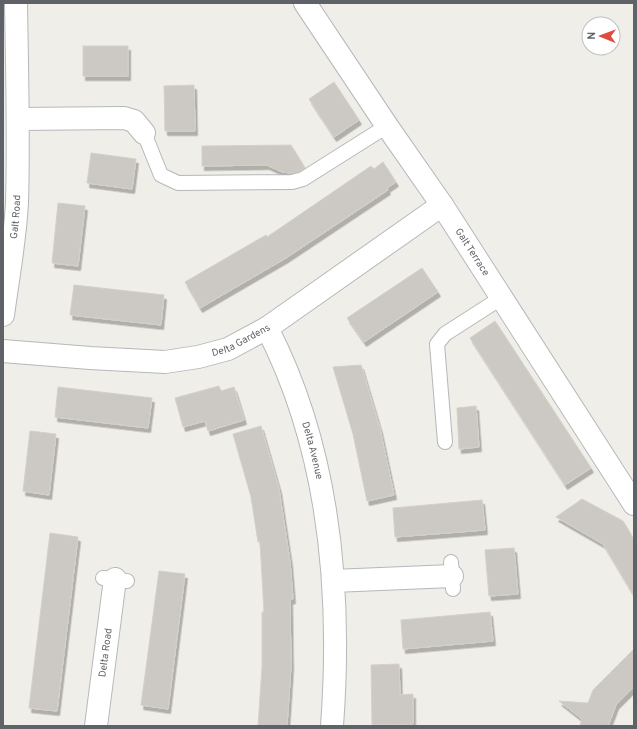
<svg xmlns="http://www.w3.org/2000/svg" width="637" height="729" font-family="Overpass,sans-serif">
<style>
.building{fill:#ccc9c4;stroke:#d5d0c6;filter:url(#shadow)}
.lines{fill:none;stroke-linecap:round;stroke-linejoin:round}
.service-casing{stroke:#b5b8bb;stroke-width:16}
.minor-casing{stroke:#b5b8bb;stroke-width:24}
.service{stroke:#fff;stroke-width:14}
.minor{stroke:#fff;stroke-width:22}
.labels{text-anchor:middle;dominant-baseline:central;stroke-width:4;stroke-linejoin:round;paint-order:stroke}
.street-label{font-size:10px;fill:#5f6367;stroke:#fff}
</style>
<defs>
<filter id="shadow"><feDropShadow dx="2.5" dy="4.5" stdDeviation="0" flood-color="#0004"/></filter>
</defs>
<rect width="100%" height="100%" fill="#f0eee8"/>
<!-- building -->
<g class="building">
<rect x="83" y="46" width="45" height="30"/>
<polygon points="334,82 359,120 334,137 309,99"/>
<polygon points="194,85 195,131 165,131 164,86"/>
<polygon points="291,145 305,168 300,171 291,173 282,172 267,165 202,166 202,146"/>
<polygon points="91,153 136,159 132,189 87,183"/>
<polygon points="383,162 396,182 387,188 388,190 286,258 200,308 185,282 266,235 267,237 371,166 374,169"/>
<polygon points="58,203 85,206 78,266 52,263"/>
<polygon points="422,268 438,292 364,342 347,318"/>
<polygon points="74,285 164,295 161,325 70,315"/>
<polygon points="495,321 591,468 565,485 470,338"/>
<polygon points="361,365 380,429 394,495 367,501 353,434 333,367"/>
<polygon points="219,386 221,391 234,387 244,420 208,431 205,421 183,427 175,398"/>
<polygon points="58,387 152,398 148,428 55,417"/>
<polygon points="476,406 479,447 459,449 457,408"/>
<polygon points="261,426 279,489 290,562 293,599 290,600 291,666 287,726 258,726 262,667 262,612 264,612 260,542 258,542 251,497 233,434"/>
<polygon points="30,431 56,434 49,495 23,491"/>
<polygon points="582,499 623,521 633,538 634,538 634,596 603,544 556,517"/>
<polygon points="482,500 485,530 395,537 393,508"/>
<polygon points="50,533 78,537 57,711 29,708"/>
<polygon points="514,548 518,594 489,596 485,550"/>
<polygon points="159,571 185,574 168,709 141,705"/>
<polygon points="490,612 493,641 403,649 401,620"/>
<polygon points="634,649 634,687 616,705 608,726 580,726 582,719 559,701 588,703 593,690"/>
<polygon points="399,664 400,695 413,694 413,724 372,725 371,665"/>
</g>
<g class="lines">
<defs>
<g id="service">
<polyline points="144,133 161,175 178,183 292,182 303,179 387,126"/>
<polyline points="445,442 437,344 445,334 501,298"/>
<polyline points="451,562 453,589"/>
<polyline points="103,578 127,581"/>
</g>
<g id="minor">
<path id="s1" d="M305,3l82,123 55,79 192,299"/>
<polyline points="18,119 124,118 134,121 144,133"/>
<path id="s2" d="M3,315c5,-37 12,-74 14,-112 2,-66 0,-133 -1,-200"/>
<path id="s3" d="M267,328c63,122 75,263 65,398"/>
<path id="s4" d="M3,351l87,7 75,4 33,-5 30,-8 39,-21 175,-123"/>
<polyline points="333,581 452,576"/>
<path id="s5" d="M96,726l19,-147"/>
</g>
</defs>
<!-- service casing -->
<use href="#service" class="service-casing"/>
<!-- minor casing -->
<use href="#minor" class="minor-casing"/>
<!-- service -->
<use href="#service" class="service"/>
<!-- minor -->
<use href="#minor" class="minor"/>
</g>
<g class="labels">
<!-- street labels -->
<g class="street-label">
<text stroke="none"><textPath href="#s2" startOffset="99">Galt Road</textPath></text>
<text stroke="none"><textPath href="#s1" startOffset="300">Galt Terrace</textPath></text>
<text stroke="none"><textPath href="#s4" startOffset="242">Delta Gardens</textPath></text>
<text stroke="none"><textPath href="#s3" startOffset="131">Delta Avenue</textPath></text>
<text stroke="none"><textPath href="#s5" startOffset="74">Delta Road</textPath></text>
</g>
</g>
<!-- border -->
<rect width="637" height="729" fill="none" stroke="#5f6367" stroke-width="8"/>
<!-- north arrow -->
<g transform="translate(601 36) rotate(271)"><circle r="19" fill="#ffffff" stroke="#bfc1c2"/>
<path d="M0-3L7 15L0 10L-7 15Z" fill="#df4b3f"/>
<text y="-6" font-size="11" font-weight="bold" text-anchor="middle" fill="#5f6367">N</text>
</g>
</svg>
